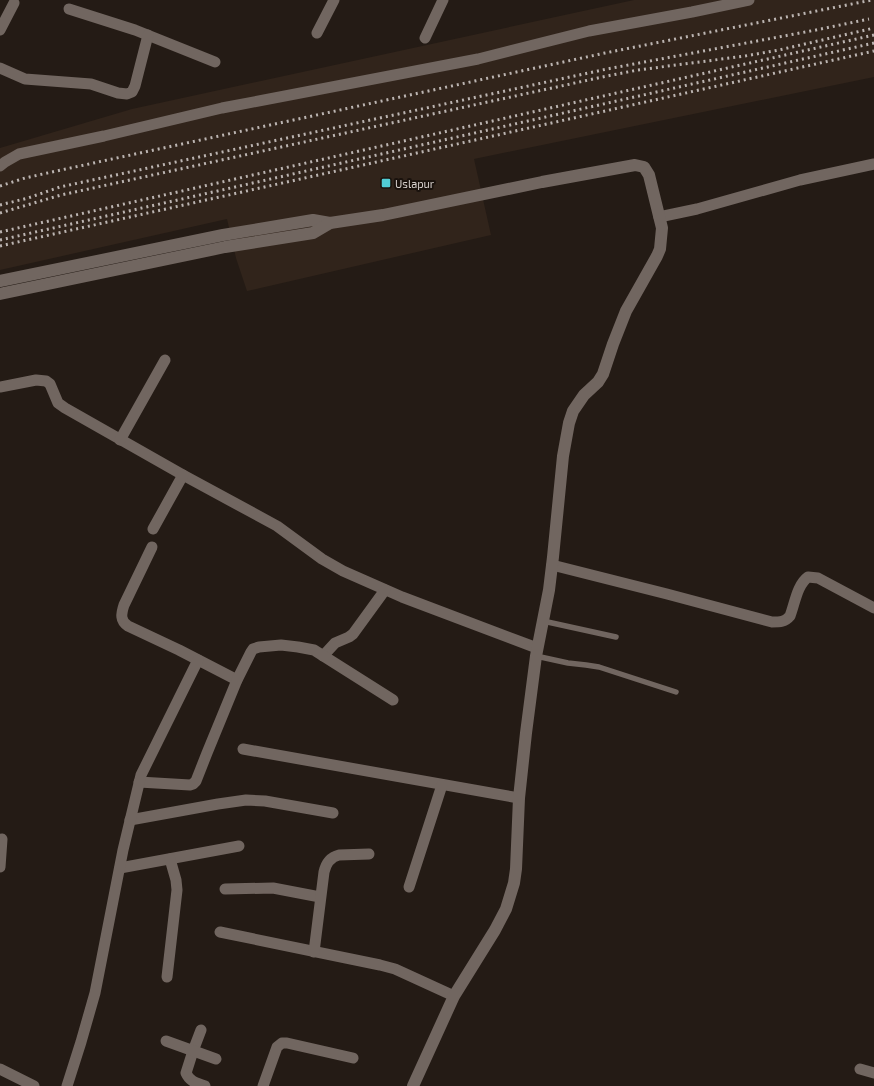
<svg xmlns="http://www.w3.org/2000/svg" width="874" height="1086" font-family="'Exo 2',sans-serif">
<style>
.built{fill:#31241b}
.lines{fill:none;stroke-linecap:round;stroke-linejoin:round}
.service{stroke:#716660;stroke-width:5.5}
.minor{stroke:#716660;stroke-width:11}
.tertiary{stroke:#716660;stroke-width:12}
.rail{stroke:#bcb5b2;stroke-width:3;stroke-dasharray:2 4;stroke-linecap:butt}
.poi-dot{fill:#51ccd4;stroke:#1a120d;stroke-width:1.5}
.labels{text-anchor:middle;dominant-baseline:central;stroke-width:4;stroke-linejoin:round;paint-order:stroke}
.poi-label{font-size:11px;fill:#d8d1ce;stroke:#1a120d;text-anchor:start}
</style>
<rect width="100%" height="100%" fill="#241b15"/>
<!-- built -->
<polygon class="built" points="634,0 874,0 874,77 474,159 491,235 247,291 236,258 227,219 0,270 0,148 132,109"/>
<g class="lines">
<!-- service -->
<g class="service">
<polyline points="543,621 616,637"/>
<polyline points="536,656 568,663 586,665 599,667 676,692"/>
</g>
<!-- minor -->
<g class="minor">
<polyline points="69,9 135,30 215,62"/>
<polyline points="0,30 14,3"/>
<polyline points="317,33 334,0"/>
<polyline points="425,38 443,0"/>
<polyline points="0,68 25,79 91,84 118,93 127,94 132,92 135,86 148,35"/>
<polyline points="0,166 5,162 19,154 104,136 222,108 478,59 589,31 692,12 749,0"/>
<polyline points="659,217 697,209 800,180 874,164"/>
<polyline points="0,387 36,380 46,381 50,384 58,403 65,408 183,475 277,526 322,559 343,571 402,597 537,648"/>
<polyline points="120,440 165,360"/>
<polyline points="153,529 183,475"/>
<path d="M152,547l-28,58c-3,9 -4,16 4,21l51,24 58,30"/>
<path d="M552,565l115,29 105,28c8,0 13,0 18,-6 5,-13 7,-31 18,-39l10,1 56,30"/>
<polyline points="323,656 335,643 349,637 353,634 385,590"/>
<polyline points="243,749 519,798"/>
<polyline points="139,782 190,785 193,784 196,781 207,753 237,680 251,652 253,649 259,647 281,645 298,647 314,650 393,700"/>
<polyline points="130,820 218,804 246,800 265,801 333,813"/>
<polyline points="0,867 2,839"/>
<polyline points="120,868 239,846"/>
<polyline points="409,887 442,785"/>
<polyline points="225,889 273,888 320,897"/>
<polyline points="220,932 380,965 395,969 454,996"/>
<path d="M314,952l10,-80c2,-9 7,-15 15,-17l30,-1"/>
<polyline points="167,977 177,890 176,880 170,859"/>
<path d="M201,1030l-8,21 -7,22c4,9 11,10 19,13"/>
<polyline points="166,1041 216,1059"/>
<polyline points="0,1069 34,1086"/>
<polyline points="860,1069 874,1073"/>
<polyline points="67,1086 81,1042 95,993 123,850 141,775 198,660"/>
<polyline points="263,1086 277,1047 282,1043 287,1043 353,1058"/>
</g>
<!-- tertiary -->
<g class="tertiary">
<polyline points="0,281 223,235 313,220 330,223"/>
<polyline points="0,294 225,247 313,233 330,223 383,215 542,182 635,165 644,167 649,175 662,228 660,249 657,256 626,311 613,344 603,374 598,382 584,395 573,411 569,423 563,456 553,557 549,590 536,656 526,733 519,798 516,869 514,883 506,909 495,930 454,996 413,1086"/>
</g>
<!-- rail -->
<g class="rail">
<polyline points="0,186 25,178 61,170 605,53 872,0"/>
<polyline points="0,205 28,198 60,187 607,69 816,30 869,19"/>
<polyline points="0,213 61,195 607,76 638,70 745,56 779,50 874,28"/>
<polyline points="0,232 874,35"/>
<polyline points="0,240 874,43"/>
<polyline points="0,246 874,51"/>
</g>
</g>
<!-- markers -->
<rect class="poi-dot" x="381" y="178" width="10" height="10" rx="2"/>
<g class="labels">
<!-- poi labels -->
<g class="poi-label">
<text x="395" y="183">Uslapur</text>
</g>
</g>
</svg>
